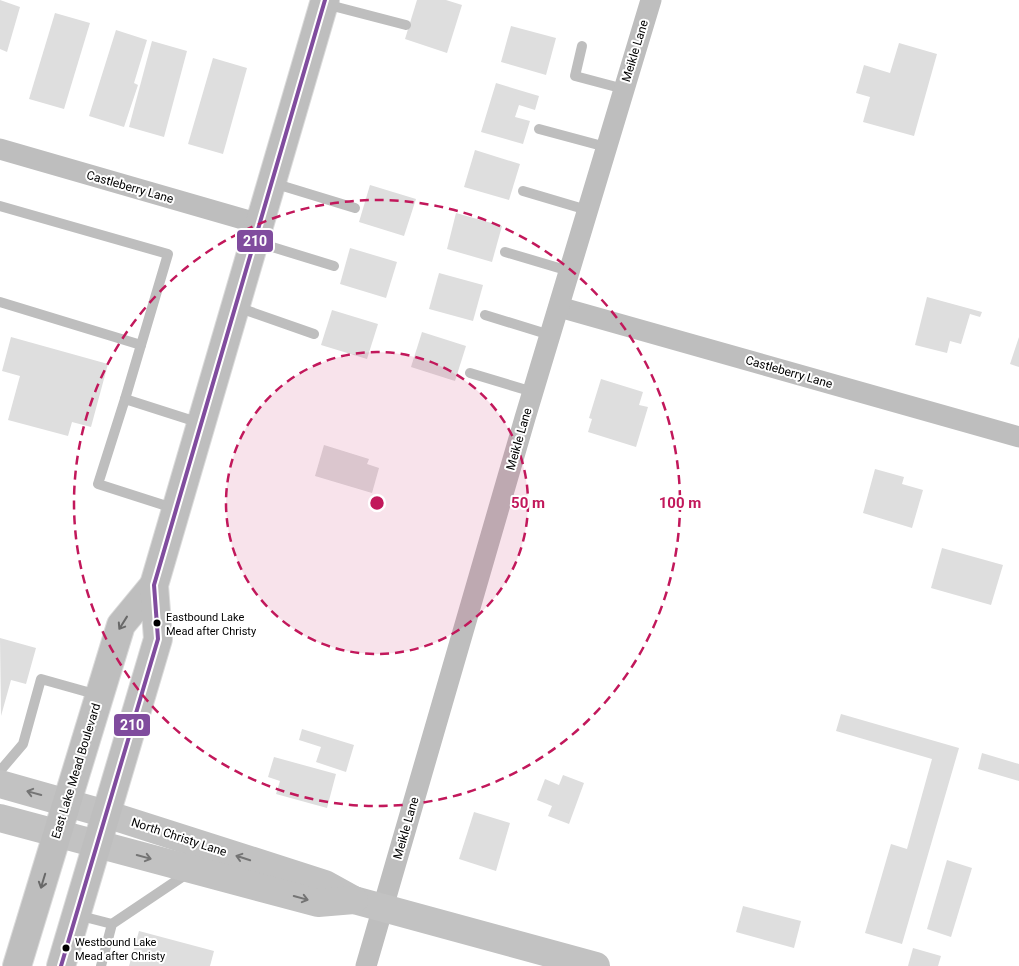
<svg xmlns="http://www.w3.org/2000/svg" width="1019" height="966" font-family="Roboto,sans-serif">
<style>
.building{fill:#dedede}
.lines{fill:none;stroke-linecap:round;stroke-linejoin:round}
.primary-casing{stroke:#dbdbdb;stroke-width:30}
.lane{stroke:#bebebe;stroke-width:10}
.street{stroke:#bebebe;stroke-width:21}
.secondary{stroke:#c2c2c2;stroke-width:28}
.primary{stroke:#bebebe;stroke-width:28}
.bus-1-casing{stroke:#fff;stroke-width:8}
.bus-1{stroke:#804c9e;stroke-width:4}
.oneway{stroke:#686868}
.oneway2{stroke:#747474}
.ring{fill:none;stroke:#c2185b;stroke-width:2.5;stroke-dasharray:9 6}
.bus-dot{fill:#000;stroke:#fff;stroke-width:2}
.labels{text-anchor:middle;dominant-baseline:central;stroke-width:4;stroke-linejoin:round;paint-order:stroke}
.bus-label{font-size:11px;fill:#000;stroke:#fff;text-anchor:start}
.street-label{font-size:12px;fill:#000;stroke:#fff}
.centre{fill:#c2185b;stroke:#fff;stroke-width:2.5}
.ring-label{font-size:15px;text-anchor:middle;font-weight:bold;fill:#c2185b;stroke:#fff;stroke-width:4;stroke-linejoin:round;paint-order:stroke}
.line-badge{stroke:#fff;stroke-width:2}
.badge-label{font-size:14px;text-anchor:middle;font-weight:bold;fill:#fff}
</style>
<rect width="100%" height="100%" fill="#fff"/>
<!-- building -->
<g class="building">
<polygon points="0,0 20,7 7,52 0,49"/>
<polygon points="417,0 446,0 462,5 447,53 405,39"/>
<polygon points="55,13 90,23 64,109 29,99"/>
<polygon points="511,26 556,38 546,75 501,62"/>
<polygon points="116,30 147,40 134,83 138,85 124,127 89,116"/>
<polygon points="152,41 187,51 164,137 129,127"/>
<polygon points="899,43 937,54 914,136 863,122 870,97 856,93 864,65 890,73"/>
<polygon points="213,58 247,68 223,154 188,144"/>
<polygon points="496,83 539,96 535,110 519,105 515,117 530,121 523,144 481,132"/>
<polygon points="475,150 520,164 509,200 464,187"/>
<polygon points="370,185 416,199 404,236 359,222"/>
<polygon points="456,213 502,226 492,262 447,249"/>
<polygon points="350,248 397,262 386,298 340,284"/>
<polygon points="439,273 483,285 473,321 429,309"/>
<polygon points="927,297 982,312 980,317 970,314 961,344 950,341 947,353 915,345"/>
<polygon points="332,310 378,324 367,359 321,345"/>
<polygon points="422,332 466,346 455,381 411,367"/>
<polygon points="11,337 108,364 91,427 72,422 68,436 8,420 20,376 2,371"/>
<polygon points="1019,337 1019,367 1010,364"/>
<polygon points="601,379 643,392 639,405 648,407 636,447 588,432 592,419 589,418"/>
<polygon points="324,445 369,459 367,464 379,468 372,493 315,476"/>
<polygon points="875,469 904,477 902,484 923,490 912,528 863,513"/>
<polygon points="942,548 1003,565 991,605 931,588"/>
<polygon points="0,638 36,648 26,684 11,680 1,716"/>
<polygon points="841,714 959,748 902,944 865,933 891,844 907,849 932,759 836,731"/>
<polygon points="302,729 354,745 346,772 316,762 321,747 299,740"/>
<polygon points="982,753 1019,764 1019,781 978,769"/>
<polygon points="274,757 336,774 327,808 276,794 280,781 268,777"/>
<polygon points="563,775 584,783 569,824 548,816 552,806 537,800 545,779 559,785"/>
<polygon points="474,812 510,823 496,871 459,859"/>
<polygon points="947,860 972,868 951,937 927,929"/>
<polygon points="743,906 801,921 794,948 736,932"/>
<polygon points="139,931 214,951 210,966 129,966"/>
<polygon points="913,948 941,956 938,966 908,966"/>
</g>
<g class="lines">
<defs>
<g id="primary">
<polyline points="17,966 121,625 154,585"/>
<polyline points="61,966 158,639 154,585 325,0"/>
</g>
</defs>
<!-- primary casing -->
<use href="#primary" class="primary-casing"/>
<!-- lane -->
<g class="lane">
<polyline points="325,4 406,25"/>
<polyline points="582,46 575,76 624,89"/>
<polyline points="539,129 606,147"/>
<polyline points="273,183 355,208"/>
<polyline points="523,191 587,210"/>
<polyline points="0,206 168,254 125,399"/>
<polyline points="256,242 334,266"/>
<polyline points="505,252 569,271"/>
<polyline points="0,302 141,345"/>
<polyline points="237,307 314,334"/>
<polyline points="485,315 550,335"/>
<polyline points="470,373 533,392"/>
<polyline points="176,509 98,484 125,399 200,423"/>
<polyline points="0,771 23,744 41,679 98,695"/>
<polyline points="77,915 112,924"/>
<polyline points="101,966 112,924 188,873"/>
</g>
<!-- street -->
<g class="street">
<polyline points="0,149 260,224"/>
<polyline points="559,307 1019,437"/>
<polyline points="366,966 525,418 651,0"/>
</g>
<!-- secondary -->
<g class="secondary">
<polyline points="0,784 106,814 325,884 354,900 596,966"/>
<polyline points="0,818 318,903 354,900"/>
</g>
<!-- primary -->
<use href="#primary" class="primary"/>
<defs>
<polyline id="bus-1" points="61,966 158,639 154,585 325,0"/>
</defs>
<!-- bus-1 casing -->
<use href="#bus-1" class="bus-1-casing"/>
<!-- bus-1 -->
<use href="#bus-1" class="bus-1"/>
</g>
<!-- one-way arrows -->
<defs><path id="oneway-shaft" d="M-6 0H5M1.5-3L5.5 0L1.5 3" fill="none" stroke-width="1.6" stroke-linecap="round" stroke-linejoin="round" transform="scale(1.25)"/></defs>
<g class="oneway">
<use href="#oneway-shaft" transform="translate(123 623) rotate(122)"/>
<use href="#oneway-shaft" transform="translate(43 881) rotate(107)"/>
</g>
<g class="oneway2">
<use href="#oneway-shaft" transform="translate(34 793) rotate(-165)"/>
<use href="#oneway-shaft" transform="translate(144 857) rotate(15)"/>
<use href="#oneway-shaft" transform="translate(243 858) rotate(-162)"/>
<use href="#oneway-shaft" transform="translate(301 898) rotate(15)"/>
</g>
<!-- distance rings -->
<circle cx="377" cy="503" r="151" fill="#c2185b" fill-opacity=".12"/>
<g class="ring">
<circle cx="377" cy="503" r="151"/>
<circle cx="377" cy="503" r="303"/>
</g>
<!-- markers -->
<g class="bus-dot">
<circle cx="157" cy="623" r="4.5"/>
<circle cx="66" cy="948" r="4.5"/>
</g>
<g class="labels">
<!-- bus labels -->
<g class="bus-label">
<text x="166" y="617">Eastbound Lake<tspan x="166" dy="14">Mead after Christy</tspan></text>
<text x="75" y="942">Westbound Lake<tspan x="75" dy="14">Mead after Christy</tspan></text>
</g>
<!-- street labels -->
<g class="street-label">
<text transform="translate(635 51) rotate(-73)">Meikle Lane</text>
<text transform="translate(130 187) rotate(16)">Castleberry Lane</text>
<text transform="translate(789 372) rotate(16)">Castleberry Lane</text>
<text transform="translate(519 439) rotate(-74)">Meikle Lane</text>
<text transform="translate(76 771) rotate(-73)">East Lake Mead Boulevard</text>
<text transform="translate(406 828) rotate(-74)">Meikle Lane</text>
<text transform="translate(179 837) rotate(18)">North Christy Lane</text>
</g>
</g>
<circle cx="377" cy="503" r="8" class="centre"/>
<g class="ring-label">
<text x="528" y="508">50 m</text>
<text x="680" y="508">100 m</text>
</g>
<g class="line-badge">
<rect x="236" y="229" width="38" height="24" rx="5" fill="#804c9e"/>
<rect x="113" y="713" width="38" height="24" rx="5" fill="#804c9e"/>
</g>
<g class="badge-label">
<text x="255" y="246">210</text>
<text x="132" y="730">210</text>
</g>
</svg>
